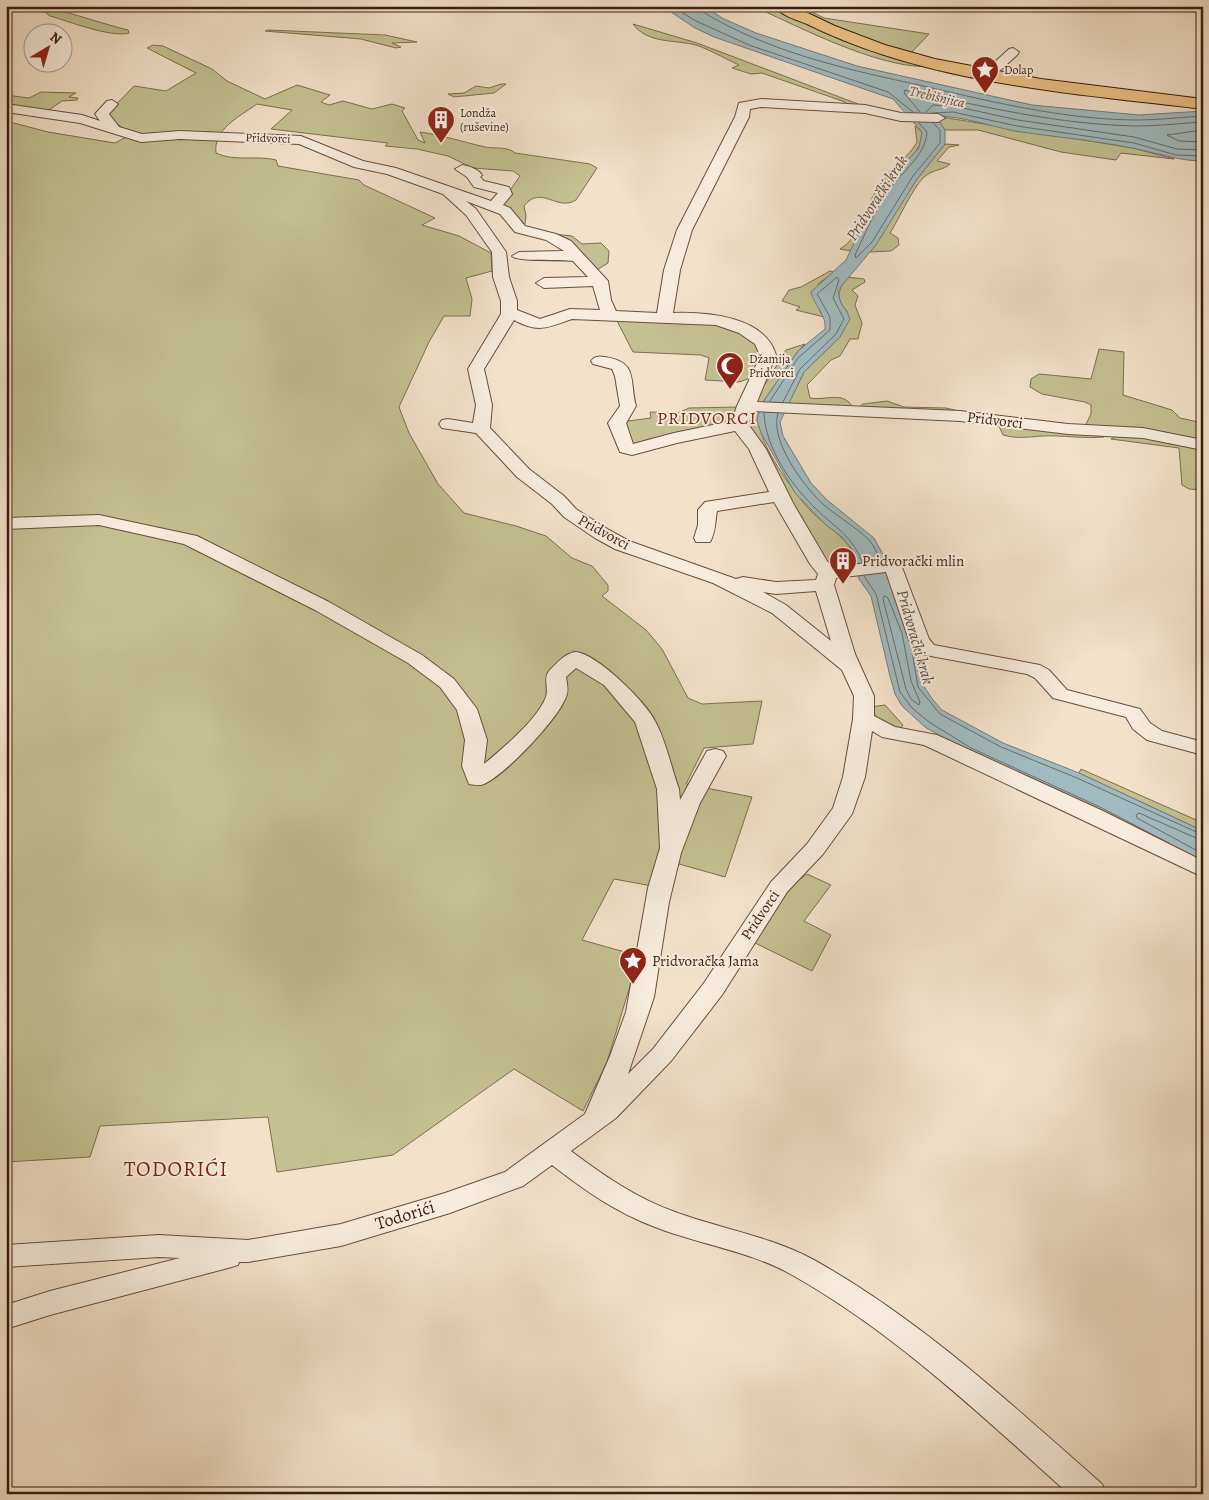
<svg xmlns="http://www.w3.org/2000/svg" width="1209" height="1500" font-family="Alegreya,serif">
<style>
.green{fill:#c3c091;stroke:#7f6e50}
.water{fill:#a0bbc0;stroke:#787b7a}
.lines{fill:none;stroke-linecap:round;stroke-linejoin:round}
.shore{stroke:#6e6c68;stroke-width:1}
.minor-casing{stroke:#694d3e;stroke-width:2}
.major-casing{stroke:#3b1c10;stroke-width:2}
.minor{fill:#f7ecdd;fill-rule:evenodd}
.major{fill:#eac085;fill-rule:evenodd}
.labels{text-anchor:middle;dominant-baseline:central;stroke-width:4;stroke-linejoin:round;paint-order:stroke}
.far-poi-label{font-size:12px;fill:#3b1c10;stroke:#f7ecdd;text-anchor:start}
.far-street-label{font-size:12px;fill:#3b1c10;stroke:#f7ecdd}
.far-water-label{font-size:14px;font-style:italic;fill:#594c45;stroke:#f7ecdd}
.street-label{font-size:15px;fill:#3b1c10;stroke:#f7ecdd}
.poi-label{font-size:15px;fill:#3b1c10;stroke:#f7ecdd;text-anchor:start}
.water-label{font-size:16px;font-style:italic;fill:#594c45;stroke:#f7ecdd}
.quarter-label{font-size:18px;letter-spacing:1px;fill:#7a1f14;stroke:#f7ecdd}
.near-street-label{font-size:18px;fill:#3b1c10;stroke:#f7ecdd}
.near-quarter-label{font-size:21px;letter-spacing:1px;fill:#7a1f14;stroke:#f7ecdd}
</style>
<rect width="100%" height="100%" fill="#f3e1ca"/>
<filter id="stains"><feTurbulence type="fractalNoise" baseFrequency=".004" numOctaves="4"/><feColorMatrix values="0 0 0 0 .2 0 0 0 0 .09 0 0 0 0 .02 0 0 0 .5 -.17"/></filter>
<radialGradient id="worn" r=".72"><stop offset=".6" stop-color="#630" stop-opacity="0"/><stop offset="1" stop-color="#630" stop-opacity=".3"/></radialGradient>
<!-- green -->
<g class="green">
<path d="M16,6c43,0 71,14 112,24l1,3c-18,5 -61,-12 -79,-17l-5,-4z"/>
<path d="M764,6h7c52,29 107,44 164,60 -46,6 -126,-34 -169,-54z"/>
<polygon points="787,6 800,6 824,18 929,34 910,54 860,40"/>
<path d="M633,24l64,19 161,61 1,2 -15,-1 1,-3 -83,-29 -11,1 -19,-6 7,-3c-13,-6 -27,-14 -40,-19 -21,-7 -51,-1 -66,-22z"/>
<polygon points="268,30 385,35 417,42 392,43 401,47 396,48 361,39 265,31"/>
<path d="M153,45l10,1 49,23 15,12 38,18 32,-14 33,10 -9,7 8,3 14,-4 29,8 20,-5 13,4 -3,3 16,29 7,3 -5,-11c22,3 43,10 65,15 10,2 22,-1 30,6l75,11 7,4 -21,32c-19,12 -35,-16 -52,6l2,10 -1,8 -6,2 -20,-20 21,-30 -7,-5 -40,-3 -25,-12 -31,-7 -32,-3 3,-3 -117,-14 21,-19 -35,-6c-18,13 -44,25 -41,49 18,9 41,2 60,7l2,6 81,14 5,5 71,33 -13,7 37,11 32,17 1,18 -26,7 6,21 -2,17h-26l-15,26 -30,65 10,26 29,51 26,29 52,13 30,10 26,22 20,8 16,19v6l-6,5 44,34 16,19 26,49 14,6 60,-3 -9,43 -49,4 -18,36 66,13 -27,80 -53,-15 -20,24 -38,-7 -32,61 57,16 -32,106 -24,49 -69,-42 -121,86 -116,17 -9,-55 -168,9 -10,31 -84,5v-1041l42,11 67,11 17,-9 -27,-18 29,-30 32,5 30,-18 -49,-25z"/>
<polygon points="501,84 506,84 494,93 454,97 448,94 464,93 476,86 489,88"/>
<polygon points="41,92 76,93 69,97 78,98 77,100 62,101 46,112 6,106 6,95 29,98"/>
<polygon points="935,116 1133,148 1174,159 1121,153 1116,160 1061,152 978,130 945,130"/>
<path d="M915,126l7,6c0,19 -13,25 -24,38 -21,24 -32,53 -47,81l-11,-2c17,-10 21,-28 29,-45 5,-11 16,-28 24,-36 10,-9 18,-15 24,-26z"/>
<path d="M945,144l14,1 -10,2 -12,14 13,3c-7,7 -16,4 -27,14 -12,13 -23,39 -33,55l8,5 1,7 -8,6 -21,1 47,-73z"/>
<polygon points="535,232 572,236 582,244 601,243 609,251 608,263 595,271"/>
<polygon points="830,271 834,272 818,284 820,312 824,317 796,310 800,307 782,301 789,290 801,287"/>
<path d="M847,277l17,2 1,3 -13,8 6,6 -3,9 7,18 -4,16h-8l-10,17 -9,4 -24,25 3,13c16,3 34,-8 43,10l-66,-2 17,-34 36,-35 7,-26c-12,-12 -9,-21 0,-34z"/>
<polygon points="616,319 709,320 752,335 763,354 753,377 739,382 705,380 709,358 701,355 633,352"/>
<polygon points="805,344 798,351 761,405 751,399 764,386 786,350"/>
<polygon points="1099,349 1124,352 1123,395 1172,410 1180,418 1203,423 1203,442 858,408 863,404 887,401 904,407 946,408 963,412 1085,426 1091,414 1091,405 1085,402 1042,394 1030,387 1031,379 1039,374 1091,379"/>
<polygon points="739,407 735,422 631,446 625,423 628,421 651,418 650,412 678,413 689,408"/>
<path d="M759,409c1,8 0,16 2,23 5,21 34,62 49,78 19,20 42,28 48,57l-32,1 -79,-145 6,-13z"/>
<path d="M997,422l105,13 2,2c-20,2 -42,-2 -62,-1 -15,1 -25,3 -39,-1z"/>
<polygon points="1123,433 1203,448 1203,490 1189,489 1182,485 1179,448 1111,439"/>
<polygon points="885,705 903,725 899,730 884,728 870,707"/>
<polygon points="1081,769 1203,823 1203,831 1079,773"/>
<polygon points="807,874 831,885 804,921 831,935 812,971 753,942 793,884"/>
</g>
<!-- water -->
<path class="water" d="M662,6h41l21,13 32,14 101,33 175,39 107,10 64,-4v50c-24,0 -46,-8 -71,-13 -39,-8 -78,-11 -117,-17 -26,-5 -53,-15 -79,-15l9,14v14l-28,35 -41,66 -38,45c2,18 7,15 12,29l-10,18 -36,35 -24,50 3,14 28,47 16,17 47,38 12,22 30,83 7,42 10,15 9,10 61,33 76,30 124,58v36l-249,-123 -29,-17 -23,-21 -7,-12 -5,-18 -19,-80 -12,-17 -4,-26 -13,-16 -16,-12 -31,-32 -34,-60 -4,-13 4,-15 37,-54 27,-22c2,-13 -11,-24 -14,-37l35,-32 27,-57 27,-35 19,-20 3,-16 -29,-33 -179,-62 -19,-9z"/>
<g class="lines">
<!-- shore -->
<g class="shore">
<polyline points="671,6 696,21 749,45 888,92 913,112"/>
<path d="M701,6l2,6c62,38 137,56 207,71 75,17 152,37 229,37 21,0 43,-3 64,-4"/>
<path d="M920,112l-16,-19 1,-3c77,16 154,35 233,36 22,0 44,-3 65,-4"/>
<polyline points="926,112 933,105 954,106 1018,120 1134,137 1177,149 1203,150"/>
<polyline points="933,113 953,112 1017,126 1134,143 1176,155 1203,156"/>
<path d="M919,123l8,9c-2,26 -27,40 -40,61 -13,19 -22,41 -32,62l1,3 16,-16 41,-66 27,-33v-13l-7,-7"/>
<polyline points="1203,130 1167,135 1179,141 1203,142"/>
<polyline points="770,401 798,358 830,330 830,317 817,294 837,277 839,280 833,298 844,319 836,334 800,369 783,402"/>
<path d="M764,413c1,35 28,73 53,97 18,17 37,28 45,52"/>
<path d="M778,413c-9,27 26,74 46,92 14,12 32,22 45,35 5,5 8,14 12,20"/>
<polyline points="864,576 876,594 900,692 912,708 929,722 971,748 1100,807 1169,843"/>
<polygon points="885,596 888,598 902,633 911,681 920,702 919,705 911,699 906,689 883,599"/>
<polyline points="911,645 918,687 940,714 1001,747 1077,778 1203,835"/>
<polyline points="1203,841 1139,813 1136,815 1137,818 1203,854"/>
</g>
<defs>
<g id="minor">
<polygon points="1013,48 1019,52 1017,55 993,77 985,77 983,74 985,71 1009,49"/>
<path d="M761,99l104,6 36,8 37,1 7,4 -7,4 -37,-1 -36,-8 -104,-6 -11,2 -1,8 -57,113 -12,40 -7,43c33,-1 92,3 103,42l-19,47 203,9 108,13 75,4 60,12v10l-60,-12 -75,-4 -108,-13 -207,-10 -5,13 18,25 28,56 33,56 6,6 60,-7 7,2 29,77 5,6 106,20 9,5 18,20 73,19 10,14 12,8 41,11v13l-56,-15 -14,-11 -7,-12 -73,-19 -18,-20 -8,-4 -107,-20 -11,-14 -23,-68 -50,6 -2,7 21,69 19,42v20l21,11 42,8 166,76 100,50v16l-279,-132 -42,-8 -10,-6 -7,46 -13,37 -29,40 -36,38 -65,103 -51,66 -55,57 -45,33c32,24 65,47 104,61 46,17 95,24 139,48 106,59 197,144 288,224l4,10h-37c-87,-78 -173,-160 -275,-218 -43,-25 -93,-31 -139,-49 -38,-14 -71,-37 -103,-62l-29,21 -73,27 -109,33 -93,16h-9l-1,3 -10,3 -178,47 -44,14v-24l44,-14 130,-33 -21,-1 -153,10v-22l153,-10 89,5 93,-16 104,-31 60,-21 80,-58 25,-58 16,-44 22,-124 12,-40 -3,-59 -22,-67 -31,-37 -28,-17 -10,9c1,7 3,14 0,20 -8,22 -60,77 -82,87 -5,2 -9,1 -15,0l-7,-18 3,-26 -8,-30 -17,-23 -32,-24 -93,-53 -131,-66 -85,-19 -93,4v-11l93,-3 98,21 132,66 93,53 32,24 23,30 10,31 -3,24c19,-16 53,-44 62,-67 3,-9 -3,-18 3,-26 6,-6 17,-19 27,-19 21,2 70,50 79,69 11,20 16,46 24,68l1,11 27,-49 8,-2 8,2 3,5 -26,47 -19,50 -12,49 -15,95 -26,77 25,-25 51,-66 67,-101 36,-38 26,-36 10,-31 10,-58 1,-23 -12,-26 -70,-57 -59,-30 -98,-34 -20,-11 -31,-21 -12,-13 -35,-27 -41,-44 -34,-5 -3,-4 3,-4 6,-1 25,4 3,-18 -8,-36 33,-55v-13l-8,-24 -1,-25 -26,-37 -23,-21 -56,-20 -33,-7 -55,-23 -119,-5 -39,3 -61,-19 -74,-11v-8l76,11 18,6 -5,-7 12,-13 5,-1 6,4 -9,10 10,13 23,7 38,-3 121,5 62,25 33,7 95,33 7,-8 -24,-6 -7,-10 -12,-8 7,-4c7,1 16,4 20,10l-2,2 4,4 25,6 3,7 -9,11 7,3 15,18 31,8 15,7 37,40 3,19 5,11 41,2 7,-43 13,-40 58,-113 4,-14zM466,201l34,13 15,18 31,8 18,11 -45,1 -7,4c4,6 50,3 61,5l15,16 -44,1 -8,5 8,5 49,-2 7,24 -30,-1 -30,10 -23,-9v-9l-8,-24 -3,-25 -30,-43zM572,319l144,6 23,8 16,11 5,11 -1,4 -22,47 -5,15 -58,12 -41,11 -7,-21 10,-17c-7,-25 3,-44 -31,-49 -6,-1 -10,-1 -14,4l2,3 19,5 3,7 5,30 -12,17 12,29 12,3 45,-12 58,-12 14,18 20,43 -64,10 -7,8v15l-4,13 2,4h14c6,-10 5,-21 7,-31l57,-9 36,62 8,10 -2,6 -40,2 -33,-5 -7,2 -107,-38 -20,-11 -33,-21 -12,-13 -35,-27 -39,-41 2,-23 -8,-36 30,-49c24,13 33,8 58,-1zM816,591l15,50 -45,-36 -23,-13 13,2z"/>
</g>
<path id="major" d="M774,6h19l42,20 50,19 50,14 106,20 162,20v10c-132,-16 -275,-25 -396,-85 -10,-4 -27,-9 -33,-18z"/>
</defs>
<!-- minor casing -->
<use href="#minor" class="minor-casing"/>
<!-- major casing -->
<use href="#major" class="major-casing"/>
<!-- minor -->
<use href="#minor" class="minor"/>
<!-- major -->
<use href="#major" class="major"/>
</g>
<!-- icons -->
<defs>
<symbol id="sight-pin" viewBox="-11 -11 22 30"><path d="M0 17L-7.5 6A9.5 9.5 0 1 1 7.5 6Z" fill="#8f2418" stroke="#f7ecdd"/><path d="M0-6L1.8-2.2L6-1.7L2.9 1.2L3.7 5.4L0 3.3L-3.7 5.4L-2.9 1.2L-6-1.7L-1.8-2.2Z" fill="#fff"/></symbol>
<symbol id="building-pin" viewBox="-11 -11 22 30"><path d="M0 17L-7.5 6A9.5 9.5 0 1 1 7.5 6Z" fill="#8f2418" stroke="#f7ecdd"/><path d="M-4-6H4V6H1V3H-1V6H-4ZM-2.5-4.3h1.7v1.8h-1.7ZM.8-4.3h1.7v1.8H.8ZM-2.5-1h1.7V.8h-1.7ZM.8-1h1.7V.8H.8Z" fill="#fff"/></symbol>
<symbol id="mosque-pin" viewBox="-11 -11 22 30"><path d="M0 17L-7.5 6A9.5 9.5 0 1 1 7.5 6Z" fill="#8f2418" stroke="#f7ecdd"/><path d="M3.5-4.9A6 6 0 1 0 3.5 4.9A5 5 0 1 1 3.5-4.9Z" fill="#fff"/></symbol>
</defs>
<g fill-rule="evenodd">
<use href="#sight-pin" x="969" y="54" width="32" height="43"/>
<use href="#building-pin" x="425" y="104" width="32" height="43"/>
<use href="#mosque-pin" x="714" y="350" width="32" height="43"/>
<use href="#building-pin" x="827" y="545" width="32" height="43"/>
<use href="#sight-pin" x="617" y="945" width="32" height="43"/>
</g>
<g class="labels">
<!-- far-poi labels -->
<g class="far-poi-label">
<text x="1004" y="70">Dolap</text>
<text x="460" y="113">Londža<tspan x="460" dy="14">(ruševine)</tspan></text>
<text x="749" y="359">Džamija<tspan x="749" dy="14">Pridvorci</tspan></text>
</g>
<!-- far-street labels -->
<g class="far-street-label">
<text transform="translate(268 138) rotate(2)">Pridvorci</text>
</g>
<!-- far-water labels -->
<g class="far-water-label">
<text transform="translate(937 97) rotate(13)">Trebišnjica</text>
</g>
<!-- street labels -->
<g class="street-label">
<text transform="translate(995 420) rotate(7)">Pridvorci</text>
<text transform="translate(604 532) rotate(29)">Pridvorci</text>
<text transform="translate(760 915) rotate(-56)">Pridvorci</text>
</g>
<!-- poi labels -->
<g class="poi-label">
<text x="862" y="561">Pridvorački mlin</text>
<text x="652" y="961">Pridvoračka Jama</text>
</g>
<!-- water labels -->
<g class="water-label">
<text transform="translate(877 198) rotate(-57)">Pridvorački krak</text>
<text transform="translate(915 637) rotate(74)">Pridvorački krak</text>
</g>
<!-- quarter labels -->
<g class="quarter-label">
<text x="707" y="418">PRIDVORCI</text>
</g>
<!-- near-street labels -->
<g class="near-street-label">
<text transform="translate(405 1215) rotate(-17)">Todorići</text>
</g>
<!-- near-quarter labels -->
<g class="near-quarter-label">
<text x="176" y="1169">TODORIĆI</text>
</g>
</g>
<!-- margin -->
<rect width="1209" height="1500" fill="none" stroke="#f3e1ca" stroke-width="25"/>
<rect x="8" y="8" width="1194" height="1485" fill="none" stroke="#3b1c10" stroke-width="2.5"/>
<rect x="12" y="12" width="1184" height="1475" fill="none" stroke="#3b1c10"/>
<!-- north arrow -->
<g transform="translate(48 48) rotate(38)"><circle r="24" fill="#f7ecdd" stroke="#ac998b"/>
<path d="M0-4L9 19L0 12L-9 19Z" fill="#8f2418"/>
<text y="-8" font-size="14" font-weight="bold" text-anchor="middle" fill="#3b1c10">N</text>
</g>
<rect width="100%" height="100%" filter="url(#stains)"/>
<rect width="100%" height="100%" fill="url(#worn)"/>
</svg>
